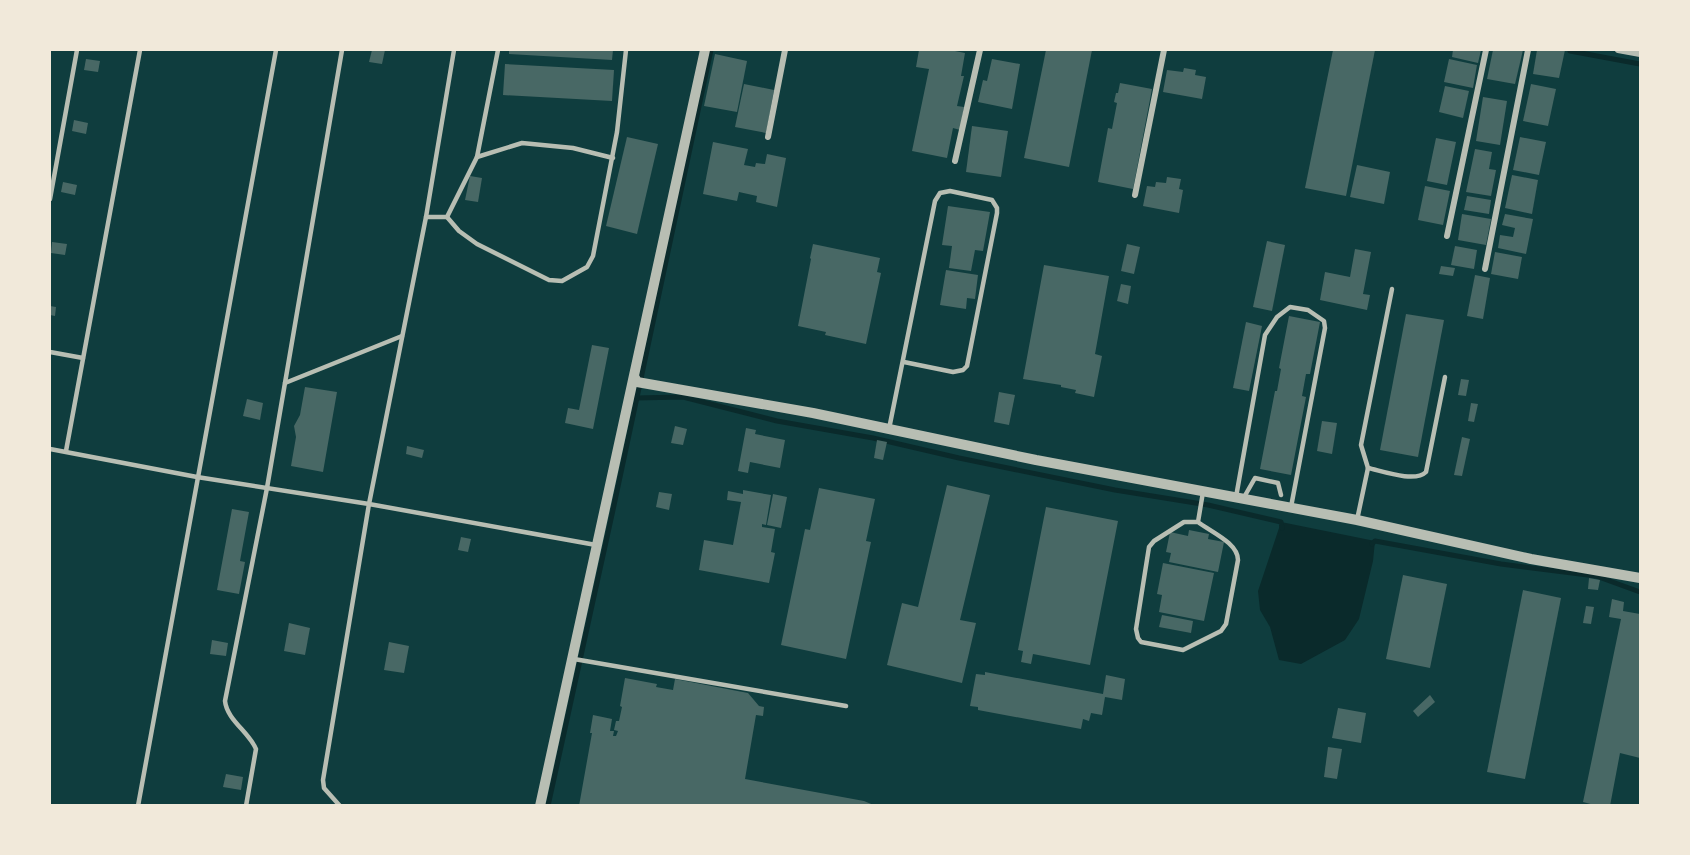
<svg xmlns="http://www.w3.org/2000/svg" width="1690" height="855" font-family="Montserrat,sans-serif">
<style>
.water{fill:#0a2a2b}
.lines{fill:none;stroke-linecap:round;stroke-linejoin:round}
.stream{stroke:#0a2a2b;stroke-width:5}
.building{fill:#486865}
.service{stroke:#b8beb3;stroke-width:4.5}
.minor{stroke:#b8beb3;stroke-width:6}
.tertiary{stroke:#b8beb3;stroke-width:10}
</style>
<rect width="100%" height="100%" fill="#0f3d3e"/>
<!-- water -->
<polygon class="water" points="1281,522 1375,541 1373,561 1359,619 1345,640 1301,664 1279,660 1270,627 1260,610 1258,591"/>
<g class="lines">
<!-- stream -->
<g class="stream">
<polyline points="1570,51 1640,64"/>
<polyline points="636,398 683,397 777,421 873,438 959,458 1115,490 1208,505 1281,522 1282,528"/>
<polyline points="1372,544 1375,541 1501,564 1596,576 1640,592"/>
<polyline points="548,806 613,510 711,50"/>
</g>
</g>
<!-- building -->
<g class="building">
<polygon points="372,50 385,50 382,64 369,62"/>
<polygon points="509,50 613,50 612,60 509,54"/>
<polygon points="919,50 950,50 965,53 961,76 964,76 957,106 964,107 960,130 953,128 947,158 912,151 929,69 916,67"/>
<polygon points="1046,50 1092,50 1069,167 1024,158"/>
<polygon points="1333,50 1375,50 1346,196 1305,188"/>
<polygon points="1453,50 1481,50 1478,63 1452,57"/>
<polygon points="1493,50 1523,50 1515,84 1487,79"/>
<polygon points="1537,50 1565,50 1559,78 1533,74"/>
<polygon points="715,54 747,61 737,112 704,106"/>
<polygon points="86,59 100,61 98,72 84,70"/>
<polygon points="992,59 1020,64 1012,109 978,102 983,80 987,81"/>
<polygon points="1449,59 1477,65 1473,88 1444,82"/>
<polygon points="505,64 614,70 612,101 503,95"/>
<polygon points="1184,68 1196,70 1195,75 1206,77 1202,99 1163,92 1167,70 1183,72"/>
<polygon points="1120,83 1152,89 1133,189 1098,182 1108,128 1112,129 1117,103 1114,102 1116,93 1118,93"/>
<polygon points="744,84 774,90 766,133 735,127"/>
<polygon points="1531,84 1556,89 1548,126 1523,121"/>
<polygon points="1445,86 1469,91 1463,118 1439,112"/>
<polygon points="1483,97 1507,101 1500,145 1476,141"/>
<polygon points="74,120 88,123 86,134 72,131"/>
<polygon points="972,126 1008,131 1001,177 966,172"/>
<polygon points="627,137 658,144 637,234 606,226"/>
<polygon points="1520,137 1546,142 1539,175 1513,170"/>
<polygon points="1436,138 1456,142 1447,185 1427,181"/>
<polygon points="713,142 748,149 744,165 755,167 756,163 765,164 767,154 786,158 777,207 756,202 757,196 739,192 737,201 703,194"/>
<polygon points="1475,149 1492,152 1489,169 1496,170 1491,196 1466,192"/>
<polygon points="1357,165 1390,172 1384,204 1350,197"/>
<polygon points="1512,175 1538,180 1532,214 1505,208"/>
<polygon points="470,176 482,178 478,202 465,200"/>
<polygon points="1167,177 1181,179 1179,189 1183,190 1179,213 1143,206 1147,186 1155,187 1156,182 1166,183"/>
<polygon points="63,182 77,185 75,195 61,192"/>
<polygon points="1425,186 1450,191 1443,225 1418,220"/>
<polygon points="1467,196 1491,200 1489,214 1464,210"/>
<polygon points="948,206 990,212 983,251 975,250 971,271 949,268 952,246 942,245"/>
<polygon points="1462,214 1491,219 1486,245 1458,240"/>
<polygon points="1505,214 1533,219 1526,254 1498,248 1500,235 1513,237 1515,228 1502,225"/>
<polygon points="1267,241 1285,245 1272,311 1253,307"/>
<polygon points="52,242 67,244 65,255 51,253"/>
<polygon points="813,244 880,258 877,272 881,273 866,344 825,335 826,332 798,326 811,259 810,258"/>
<polygon points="1127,244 1140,247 1134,274 1121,271"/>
<polygon points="1455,246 1477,250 1474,269 1451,265"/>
<polygon points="1355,249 1371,252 1363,294 1370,295 1367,310 1320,300 1325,272 1350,277"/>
<polygon points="1495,252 1522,257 1518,279 1491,274"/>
<polygon points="1044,265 1109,276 1095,354 1102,356 1094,397 1075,393 1076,390 1061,387 1061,385 1023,379"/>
<polygon points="1441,266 1455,268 1453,276 1439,274"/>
<polygon points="946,270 978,275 975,299 967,298 966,309 940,305"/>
<polygon points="1475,275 1490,278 1483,319 1467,316"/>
<polygon points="1121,284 1131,286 1128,304 1117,301"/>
<polygon points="50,306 56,307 55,316 50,315"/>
<polygon points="1406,314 1444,320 1418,457 1380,450"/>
<polygon points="1289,316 1320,322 1310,374 1306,374 1302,396 1306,397 1291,475 1260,469 1275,391 1277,391 1281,369 1279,368"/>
<polygon points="1246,322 1262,326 1249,391 1233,388"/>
<polygon points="592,345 609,348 593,429 565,423 568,408 579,410"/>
<polygon points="1461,379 1469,380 1466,396 1458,395"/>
<polygon points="305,387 337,392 323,472 291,466 296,437 294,426 300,415"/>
<polygon points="999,392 1015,395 1009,425 994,422"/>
<polygon points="247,399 263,403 260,420 243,416"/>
<polygon points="1471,403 1478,404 1474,422 1468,421"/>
<polygon points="1322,421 1337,423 1332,454 1317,451"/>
<polygon points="675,426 687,429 683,445 671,443"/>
<polygon points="746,428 756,430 755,434 785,440 780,468 750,462 748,473 738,471"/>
<polygon points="1462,437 1470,439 1462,476 1454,475"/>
<polygon points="877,440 887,442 883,460 874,458"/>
<polygon points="407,446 424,450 422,458 406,454"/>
<polygon points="947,485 990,495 960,620 976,623 962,683 887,665 902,603 918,607"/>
<polygon points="819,488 875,499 866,541 871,542 846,659 781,645 805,529 810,530"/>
<polygon points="743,490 771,495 766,525 762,524 762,527 775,529 771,552 775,553 769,583 699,570 704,540 733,545 741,502 727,500 728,491 743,494"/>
<polygon points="659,492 672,494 669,510 656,507"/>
<polygon points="773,494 787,497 781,528 767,525"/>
<polygon points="1046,507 1118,521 1090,665 1033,654 1031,664 1021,662 1023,651 1018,650"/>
<polygon points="232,509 249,512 240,561 245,562 239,594 217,590"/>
<polygon points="1189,530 1209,534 1208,539 1224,542 1218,572 1169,562 1171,553 1166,552 1170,532 1188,536"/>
<polygon points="461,537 471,539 468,552 458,550"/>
<polygon points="1163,563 1214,573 1204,621 1159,612 1162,595 1157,594"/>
<polygon points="1403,575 1447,584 1430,668 1386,659"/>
<polygon points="1589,578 1600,580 1598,590 1588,589"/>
<polygon points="1523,590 1561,598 1525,779 1487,772"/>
<polygon points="1612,599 1624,602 1623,611 1640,614 1640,758 1620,753 1610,806 1598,806 1583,802 1621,619 1609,617"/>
<polygon points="1586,606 1594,607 1591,624 1583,623"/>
<polygon points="1162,615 1193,621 1191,633 1159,627"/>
<polygon points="289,623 310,628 305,655 284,651"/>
<polygon points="212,640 228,643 226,656 210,654"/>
<polygon points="389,642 409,646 404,673 384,670"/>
<polygon points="985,672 1103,694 1106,675 1125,679 1122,700 1105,697 1102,715 1091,713 1089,721 1083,719 1081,729 978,710 978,707 970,706 976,674 985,675"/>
<polygon points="625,678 657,684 656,687 673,690 675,679 748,693 759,706 764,707 763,716 756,715 745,779 864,801 876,806 579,806 592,733 590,733 593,715 612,719 610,731 614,731 613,736 616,736 618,731 614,730 616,721 619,721 622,707 620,706"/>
<polygon points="1430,695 1435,702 1418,717 1413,711"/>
<polygon points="1338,708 1366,713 1361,743 1332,738"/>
<polygon points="1328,747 1342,749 1337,779 1324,777"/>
<polygon points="226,774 243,777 241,790 223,787"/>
</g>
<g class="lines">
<!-- service -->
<g class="service">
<polyline points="454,50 426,217 369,504 596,545"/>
<polyline points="477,157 522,143 573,148 613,158"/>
<polyline points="50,199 77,50"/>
<polyline points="426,217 447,217 477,157 498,50"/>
<polyline points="447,217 459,231 477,244 549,280 562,281 587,267 593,256 617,132 626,50"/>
<path d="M1392,289l-31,156 7,23c14,3 47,15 58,4l19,-95"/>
<polyline points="50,352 83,358"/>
<polyline points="285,383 402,336"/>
<polyline points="889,429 935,201 940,193 950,191 992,200 997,208 997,213 967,366 963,370 953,372 904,362"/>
<polyline points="50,449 197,477 369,504 323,780 324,788 340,806"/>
<polyline points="66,451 140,50"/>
<polyline points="1236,497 1265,335 1277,317 1290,307 1308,310 1324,321 1325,328 1291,507"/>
<polyline points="1243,499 1255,478 1278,483 1281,495"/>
<polyline points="1357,520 1368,468"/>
<path d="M1198,522c13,10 40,21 40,38l-12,64 -5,7 -38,19 -42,-8 -3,-4 -2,-9 13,-82 5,-6 30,-19h14l5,-30"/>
<polyline points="574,659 846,706"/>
<polyline points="138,806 276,50"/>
<path d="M246,806l10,-57c-7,-17 -29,-29 -31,-48l42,-213 75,-438"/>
</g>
<!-- minor -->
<g class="minor">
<polyline points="1618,50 1640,54"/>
<polyline points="768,137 785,50"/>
<polyline points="955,161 980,50"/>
<polyline points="1135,195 1164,50"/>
<polyline points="1447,236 1486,50"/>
<polyline points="1485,269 1528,50"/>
</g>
<!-- tertiary -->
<g class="tertiary">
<polyline points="635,378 637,382 813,413 1036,460 1357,520 1531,559 1640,578"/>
<polyline points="540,806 705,50"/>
</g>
</g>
<!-- border -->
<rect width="1690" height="855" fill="none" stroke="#f1e9da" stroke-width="102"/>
</svg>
